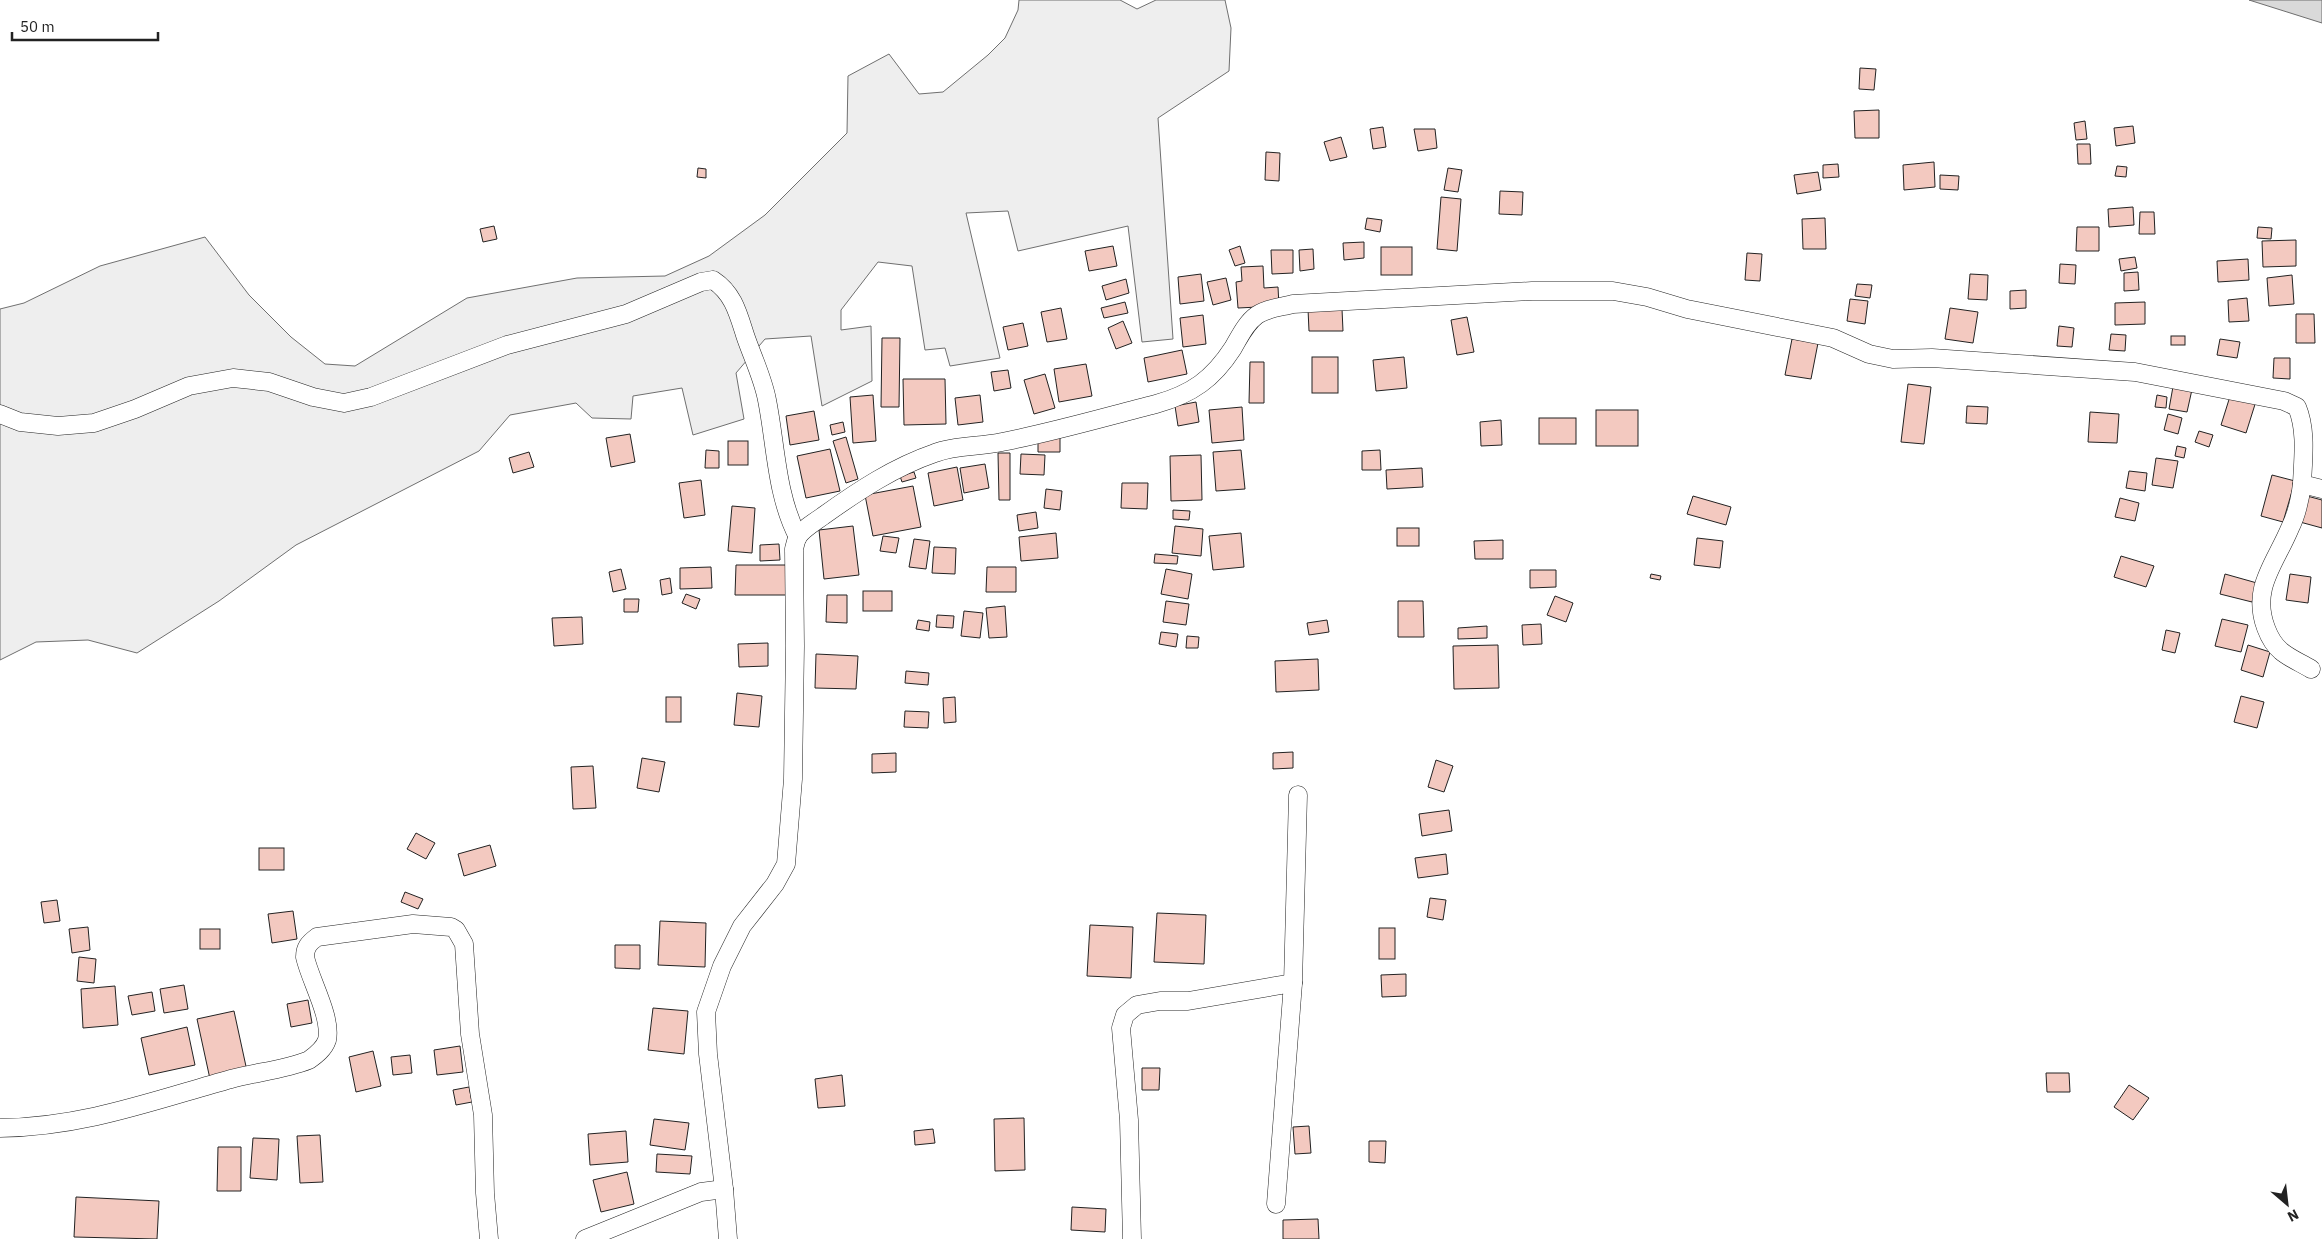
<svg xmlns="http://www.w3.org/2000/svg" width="2322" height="1239" font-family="'IBM Plex Sans',sans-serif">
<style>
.green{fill:#eee;stroke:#6f6f6f}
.water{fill:#d9d9d9;stroke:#6f6f6f}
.building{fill:#f3c9c0;stroke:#222}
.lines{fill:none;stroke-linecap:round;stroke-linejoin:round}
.street-casing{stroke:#222;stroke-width:19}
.street{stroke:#fff;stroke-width:18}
</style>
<rect width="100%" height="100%" fill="#fff"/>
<!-- green -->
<polygon class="green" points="1019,0 1120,0 1137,9 1156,0 1225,0 1231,28 1229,71 1158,118 1173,339 1142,342 1128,226 1018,251 1008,211 966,213 1000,358 950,366 945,348 925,350 912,266 878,262 841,310 841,330 871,326 872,381 822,406 811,336 765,339 736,373 744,419 693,435 682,388 633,396 631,419 592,418 576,403 510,415 479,451 296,545 219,601 137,653 88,640 36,642 0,660 0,309 24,303 100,266 205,237 249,295 291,337 325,364 355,366 467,298 577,278 665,276 709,256 765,215 847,133 848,76 889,54 919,94 943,92 988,55 1005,38 1018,10"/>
<!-- water -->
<polygon class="water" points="2249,0 2322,0 2322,23"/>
<!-- building -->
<g class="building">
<polygon points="1860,68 1876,69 1874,90 1859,89"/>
<polygon points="1879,110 1879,138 1855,138 1854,111"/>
<polygon points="2085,121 2087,139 2076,140 2074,123"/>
<polygon points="2133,126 2135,143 2116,146 2114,128"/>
<polygon points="1383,127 1386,147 1373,149 1370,129"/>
<polygon points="1414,129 1435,129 1437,148 1418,151"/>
<polygon points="1341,137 1347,157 1330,161 1324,142"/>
<polygon points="2077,144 2090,144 2091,164 2078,164"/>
<polygon points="1266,152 1280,153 1279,181 1265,180"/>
<polygon points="1934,162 1935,187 1904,190 1903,165"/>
<polygon points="1838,164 1839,177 1823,178 1823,165"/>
<polygon points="2117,166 2127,167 2126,177 2115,176"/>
<polygon points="698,168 706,169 706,178 697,177"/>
<polygon points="1448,168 1462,170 1458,192 1444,190"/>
<polygon points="1818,172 1821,190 1797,194 1794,175"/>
<polygon points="1940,175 1959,176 1958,190 1940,189"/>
<polygon points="1500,191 1523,192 1522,215 1499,214"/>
<polygon points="1441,197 1461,199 1457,251 1437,249"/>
<polygon points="2133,207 2134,225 2109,227 2108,209"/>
<polygon points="2140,212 2154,212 2155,234 2139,234"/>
<polygon points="1367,218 1382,220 1380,232 1365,229"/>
<polygon points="1825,218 1826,249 1803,249 1802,219"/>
<polygon points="494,226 497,239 483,242 480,229"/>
<polygon points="2077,227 2099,227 2099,251 2076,251"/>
<polygon points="2258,227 2272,228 2271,239 2257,238"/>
<polygon points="2296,240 2296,266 2263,267 2262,241"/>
<polygon points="1364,242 1364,258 1344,260 1343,243"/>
<polygon points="1113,246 1117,266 1089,271 1085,251"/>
<polygon points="1240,246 1245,263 1235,266 1229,250"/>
<rect x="1381" y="247" width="31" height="28"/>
<polygon points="1313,249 1314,269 1300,271 1299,250"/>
<polygon points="1271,250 1293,250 1293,273 1272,274"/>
<polygon points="1747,253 1762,254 1760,281 1745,280"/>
<polygon points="2135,257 2137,268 2121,271 2119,259"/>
<polygon points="2248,259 2249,280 2218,282 2217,261"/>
<polygon points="2060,264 2076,265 2075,284 2059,283"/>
<polygon points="1263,266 1264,288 1278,287 1279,306 1238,308 1236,282 1242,281 1241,267"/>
<polygon points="2138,272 2139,290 2124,291 2124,273"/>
<polygon points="1201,274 1204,301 1180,304 1178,277"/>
<polygon points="1970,274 1988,275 1987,300 1968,299"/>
<polygon points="2292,275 2294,304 2269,306 2267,278"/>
<polygon points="1226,278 1231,300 1213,305 1207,282"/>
<polygon points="1126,279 1129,293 1106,300 1102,286"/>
<polygon points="1857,284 1872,285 1870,298 1855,296"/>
<polygon points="2026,290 2026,308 2010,309 2010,291"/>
<polygon points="2247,298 2249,321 2229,322 2228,300"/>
<polygon points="1850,299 1868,301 1865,324 1847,321"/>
<polygon points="1125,302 1128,313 1104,318 1101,308"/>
<polygon points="2145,302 2145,324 2115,325 2115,303"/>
<polygon points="1061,308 1067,339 1047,342 1041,312"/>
<polygon points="1950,308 1978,312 1973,343 1945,339"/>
<polygon points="1308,309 1342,309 1343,331 1309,331"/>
<polygon points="2296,314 2314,314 2315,343 2296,343"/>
<polygon points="1203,315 1206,344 1183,347 1180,318"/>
<polygon points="1467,317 1474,352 1457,355 1451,320"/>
<polygon points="1123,321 1132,343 1116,349 1108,328"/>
<polygon points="1023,323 1028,346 1008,350 1003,327"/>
<polygon points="2059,326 2074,328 2072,347 2057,346"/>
<polygon points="2111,334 2126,335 2125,351 2109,350"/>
<rect x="2171" y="336" width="14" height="9"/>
<polygon points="882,338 900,338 899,407 881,407"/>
<polygon points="1792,339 1818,343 1811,379 1785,375"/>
<polygon points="2220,339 2240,342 2237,358 2217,355"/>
<polygon points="1182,350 1187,374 1148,382 1144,358"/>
<rect x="1312" y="357" width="26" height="36"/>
<polygon points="1404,357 1407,388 1376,391 1373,360"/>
<polygon points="2274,358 2290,358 2290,379 2273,378"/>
<polygon points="1250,362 1264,362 1264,403 1249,403"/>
<polygon points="1086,364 1092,396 1059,402 1054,369"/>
<polygon points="1008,370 1011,388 994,391 991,372"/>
<polygon points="1045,374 1055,408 1034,414 1024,380"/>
<polygon points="903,379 945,379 946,424 904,425"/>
<polygon points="2174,381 2193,385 2187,412 2169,409"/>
<polygon points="1908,384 1931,387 1924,444 1901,442"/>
<polygon points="2232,390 2257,398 2246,433 2221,425"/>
<polygon points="873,395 876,441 853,443 850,397"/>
<polygon points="980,395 983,422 958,425 955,398"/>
<polygon points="2157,395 2167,397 2166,408 2155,407"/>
<polygon points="1196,402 1199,422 1178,426 1175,406"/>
<polygon points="1967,406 1988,407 1987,424 1966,423"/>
<polygon points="1242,407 1244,440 1212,443 1209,410"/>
<rect x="1596" y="410" width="42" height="36"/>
<polygon points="814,411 819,440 790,445 786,416"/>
<polygon points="2090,412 2119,414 2117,443 2088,442"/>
<polygon points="2168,414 2182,418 2178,434 2164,430"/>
<rect x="1539" y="418" width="37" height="26"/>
<polygon points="1501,420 1502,445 1481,446 1480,422"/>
<polygon points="843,422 845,432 832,435 830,425"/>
<polygon points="2199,431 2213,435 2209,447 2195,442"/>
<polygon points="630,434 635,462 611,467 606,438"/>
<polygon points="846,437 858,479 846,483 833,441"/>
<polygon points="1060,438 1060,452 1038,452 1038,439"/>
<rect x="728" y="441" width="20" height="24"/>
<polygon points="2177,446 2186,448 2184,458 2175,456"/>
<polygon points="830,449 840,491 806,498 797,456"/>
<polygon points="706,450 719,451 719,468 705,468"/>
<polygon points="1241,450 1245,489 1216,491 1213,452"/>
<polygon points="1380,450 1381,470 1362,470 1362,451"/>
<polygon points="529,452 534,467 513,473 509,458"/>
<polygon points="998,453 1010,453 1010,500 999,500"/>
<polygon points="1021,454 1045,455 1044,475 1020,474"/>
<polygon points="1201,455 1202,500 1171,501 1170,456"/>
<polygon points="2156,458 2178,461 2173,488 2152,485"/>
<polygon points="985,464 989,488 964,493 960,468"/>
<polygon points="957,467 963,500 934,506 928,473"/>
<polygon points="1422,468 1423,487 1387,489 1386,470"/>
<polygon points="2129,471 2147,473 2145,491 2126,488"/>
<polygon points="914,472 916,478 902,482 900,476"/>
<polygon points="2272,475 2295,481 2283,522 2261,516"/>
<polygon points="701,480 705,515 684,518 679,483"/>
<polygon points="1122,483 1148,483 1147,509 1121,508"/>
<polygon points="913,486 921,527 873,536 865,495"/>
<polygon points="1046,489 1062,491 1060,510 1044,508"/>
<polygon points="1693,496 1731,507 1726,525 1687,514"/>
<polygon points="2307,496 2322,500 2322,528 2300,522"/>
<polygon points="2120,498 2139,503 2135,521 2115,517"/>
<polygon points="732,506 755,508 752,553 728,551"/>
<polygon points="1173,510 1190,511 1189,520 1173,519"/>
<polygon points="1036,512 1038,528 1019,531 1017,515"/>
<polygon points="853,526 859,575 824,579 819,530"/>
<polygon points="1175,526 1203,529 1201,556 1172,553"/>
<rect x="1397" y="528" width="22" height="18"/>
<polygon points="1056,533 1058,558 1021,561 1019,537"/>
<polygon points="1241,533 1244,567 1213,570 1209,536"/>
<polygon points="883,536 899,538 896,553 880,551"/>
<polygon points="1697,538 1723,541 1720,568 1694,565"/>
<polygon points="914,539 930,541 926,569 909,567"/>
<polygon points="1503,540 1503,559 1475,559 1474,541"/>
<polygon points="779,544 780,560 760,561 760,545"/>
<polygon points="934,547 956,548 955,574 932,573"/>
<polygon points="1155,554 1178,556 1177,564 1154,563"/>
<polygon points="2121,556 2154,566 2146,587 2114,577"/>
<polygon points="736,565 786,565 786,595 735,595"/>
<polygon points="711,567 712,588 680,589 680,568"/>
<polygon points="987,567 1016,567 1016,592 986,592"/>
<polygon points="621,569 626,589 613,592 609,572"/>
<polygon points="1166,569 1192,574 1188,599 1161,594"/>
<polygon points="1530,570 1556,570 1556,587 1530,588"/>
<polygon points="1651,574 1661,576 1660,580 1650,578"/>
<polygon points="2225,574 2257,583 2252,602 2220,594"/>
<polygon points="2290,574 2311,577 2308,603 2286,600"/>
<polygon points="670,578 672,593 662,595 660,580"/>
<rect x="863" y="591" width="29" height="20"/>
<polygon points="686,594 700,599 696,609 682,603"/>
<polygon points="827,595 847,595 847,623 826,622"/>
<polygon points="1555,596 1573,603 1566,622 1547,615"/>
<polygon points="624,599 639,599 638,612 624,612"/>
<polygon points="1166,601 1189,604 1186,625 1163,622"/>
<polygon points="1398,601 1423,601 1424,637 1398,637"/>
<polygon points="1005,606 1007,637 989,638 986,608"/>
<polygon points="964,611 983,613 980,638 961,636"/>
<polygon points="937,615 954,616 953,628 936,627"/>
<polygon points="582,617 583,644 554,646 552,618"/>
<polygon points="2222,619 2248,625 2241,652 2215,646"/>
<polygon points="918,620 930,622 929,631 916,629"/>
<polygon points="1327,620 1329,632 1309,635 1307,623"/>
<polygon points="1541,624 1542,644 1523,645 1522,625"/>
<polygon points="1487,626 1487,638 1458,639 1458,628"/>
<polygon points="2166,630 2180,633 2175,653 2162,650"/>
<polygon points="1161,632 1178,634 1176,647 1159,644"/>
<polygon points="1187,636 1199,637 1198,648 1186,648"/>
<polygon points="768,643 768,666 739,667 738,644"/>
<polygon points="1498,645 1499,688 1454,689 1453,646"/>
<polygon points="2248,645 2270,652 2263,677 2241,670"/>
<polygon points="816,654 858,656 856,689 815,688"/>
<polygon points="1318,659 1319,690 1276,692 1275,661"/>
<polygon points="906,671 929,673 928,685 905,683"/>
<polygon points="737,693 762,696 759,727 734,725"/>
<polygon points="2241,696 2264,702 2257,728 2234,722"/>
<rect x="666" y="697" width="15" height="25"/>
<polygon points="955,697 956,722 944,723 943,698"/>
<polygon points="905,711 929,712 928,728 904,727"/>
<polygon points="1293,752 1293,768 1273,769 1273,753"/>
<polygon points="896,753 896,772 872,773 872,754"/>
<polygon points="642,758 665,762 659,792 637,788"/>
<polygon points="1436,760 1453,766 1444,792 1428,787"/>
<polygon points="593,766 596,808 573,809 571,767"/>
<polygon points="1449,810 1452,831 1422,836 1419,814"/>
<polygon points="416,833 435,843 426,859 407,849"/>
<polygon points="490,845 496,866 464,876 458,854"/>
<rect x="259" y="848" width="25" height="22"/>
<polygon points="1446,854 1448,874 1418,878 1415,858"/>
<polygon points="405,892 423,899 418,909 401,902"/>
<polygon points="1430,898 1446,900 1443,920 1427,917"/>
<polygon points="57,900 60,921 44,923 41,902"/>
<polygon points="293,911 297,939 272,943 268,914"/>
<polygon points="1157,913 1206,915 1204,964 1154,962"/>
<polygon points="660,921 706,923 705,967 658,965"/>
<polygon points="1090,925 1133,927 1131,978 1087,976"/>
<polygon points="88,927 90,950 72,953 69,929"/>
<rect x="1379" y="928" width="16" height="31"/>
<rect x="200" y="929" width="20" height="20"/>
<polygon points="615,945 640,945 640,969 615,968"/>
<polygon points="79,957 96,959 94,983 77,981"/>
<polygon points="1406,974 1406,996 1382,997 1381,975"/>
<polygon points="184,985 188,1009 164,1013 160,989"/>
<polygon points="115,986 118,1025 83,1028 81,989"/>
<polygon points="152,992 155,1011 132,1015 128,996"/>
<polygon points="308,1000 312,1023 291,1027 287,1004"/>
<polygon points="653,1008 688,1011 684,1054 648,1050"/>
<polygon points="234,1011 247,1071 210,1079 197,1019"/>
<polygon points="187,1027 195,1065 149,1075 141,1038"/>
<polygon points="460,1046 463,1072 437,1075 434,1050"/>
<polygon points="373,1051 381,1086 356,1092 349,1057"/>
<polygon points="410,1055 412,1073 393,1075 391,1057"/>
<polygon points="1142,1068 1160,1068 1159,1090 1142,1090"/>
<polygon points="2046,1073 2069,1073 2070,1092 2047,1092"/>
<polygon points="842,1075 845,1106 818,1108 815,1079"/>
<polygon points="2129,1085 2149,1098 2133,1120 2114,1107"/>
<polygon points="469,1087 472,1102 456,1105 453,1090"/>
<polygon points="1024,1118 1025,1170 995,1171 994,1119"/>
<polygon points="654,1119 689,1123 685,1150 650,1145"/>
<polygon points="1309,1126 1311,1153 1295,1154 1293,1127"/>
<polygon points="933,1129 935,1143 915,1145 914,1131"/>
<polygon points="626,1131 628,1162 590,1165 588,1134"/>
<polygon points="320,1135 323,1182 300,1183 297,1136"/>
<polygon points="253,1138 279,1139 277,1180 250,1178"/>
<polygon points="1369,1141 1386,1141 1385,1163 1369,1162"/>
<polygon points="218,1147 241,1147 241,1191 217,1191"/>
<polygon points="657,1154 692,1156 690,1174 656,1172"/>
<polygon points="627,1172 634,1204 601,1212 593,1180"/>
<polygon points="76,1197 159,1201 157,1239 74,1237"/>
<polygon points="1072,1207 1106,1209 1105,1232 1071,1230"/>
<polygon points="1318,1219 1319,1239 1283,1239 1283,1220"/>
</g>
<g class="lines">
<defs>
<g id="street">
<path d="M0,414l20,8 38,4 36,-3 41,-14 54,-23 44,-8 36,4 44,15 31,6 27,-6 136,-52 119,-31 75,-32 12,-2c20,13 25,33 32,55 7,21 18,43 22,65 9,45 9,95 31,137"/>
<path d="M2302,484c-2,16 -5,30 -12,44 -15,36 -39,60 -24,100 3,8 9,18 15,23 8,7 20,12 30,18"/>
<polyline points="1293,983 1298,795"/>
<path d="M0,1128c83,-1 152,-27 231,-49 26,-7 53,-9 78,-19 7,-5 15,-11 18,-20 5,-23 -17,-60 -22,-83 0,-10 4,-14 12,-20l96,-13 38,3 5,3 8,14 6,90 13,81 2,78 4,46"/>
<polyline points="585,1239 701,1192 724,1189"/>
<path d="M728,1239l-4,-50 -16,-135 -2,-42 16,-46 20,-40 33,-42 11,-20 7,-85 2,-133 -1,-97c1,-4 2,-8 3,-11 5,-9 18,-16 26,-22 35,-25 71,-49 112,-63 21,-8 45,-6 67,-11 52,-10 103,-25 154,-38 36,-10 57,-25 77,-56 7,-12 13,-25 24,-33 10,-7 25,-8 36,-11l239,-13h81l34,6 40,12 146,29 36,16 24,5 39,-1 203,14 149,29 13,6c10,24 6,52 5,77l20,5"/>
<polyline points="1132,1239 1129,1120 1121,1028 1125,1015 1137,1005 1160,1001 1188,1001 1293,983 1276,1204"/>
</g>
</defs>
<!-- street casing -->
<use href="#street" class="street-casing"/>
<!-- street -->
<use href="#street" class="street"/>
</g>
<!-- north arrow -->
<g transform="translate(2287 1204) rotate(152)" stroke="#ffffff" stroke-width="4" paint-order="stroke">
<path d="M0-4L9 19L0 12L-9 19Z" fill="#222222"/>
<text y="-8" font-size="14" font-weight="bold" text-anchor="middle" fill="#222222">N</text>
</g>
<!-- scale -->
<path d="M12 32v8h146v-8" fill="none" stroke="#222222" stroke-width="2.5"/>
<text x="20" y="32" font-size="15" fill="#222222" stroke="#ffffff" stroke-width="4" paint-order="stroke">50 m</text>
</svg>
